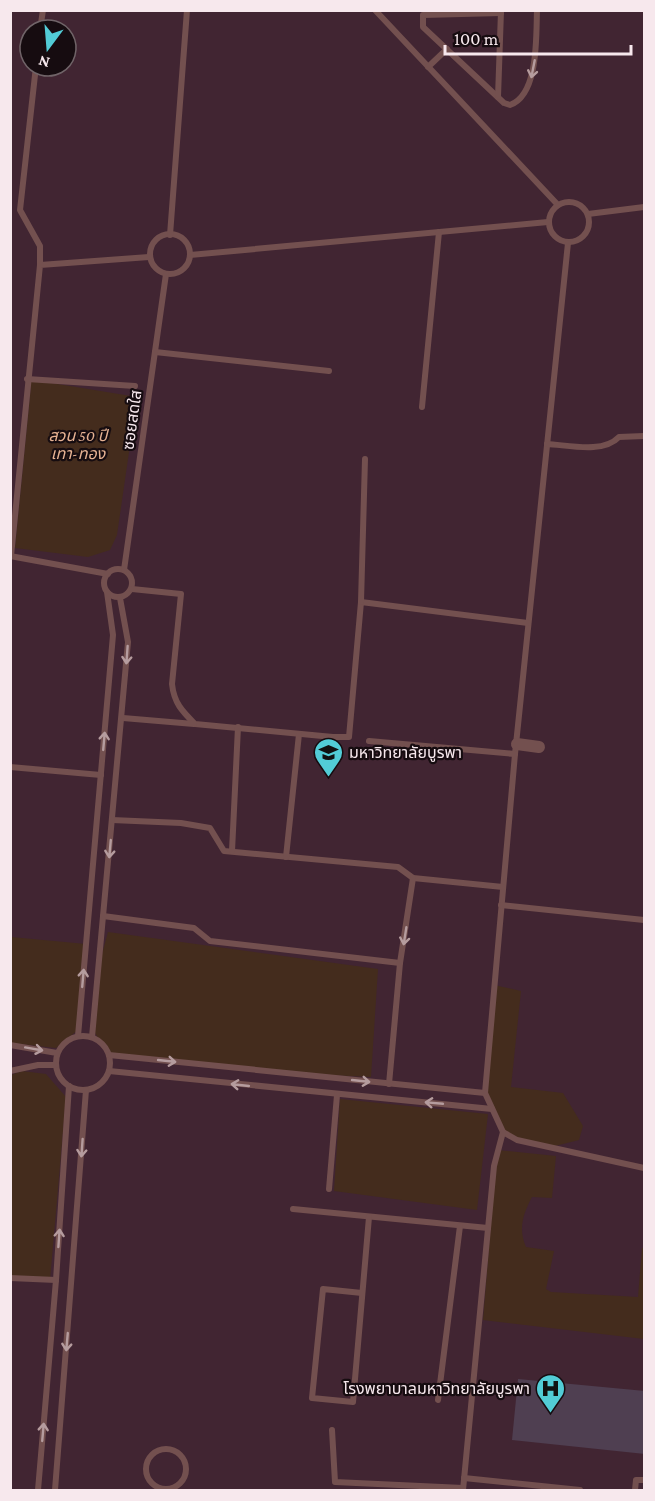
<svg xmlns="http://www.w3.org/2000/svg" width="655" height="1501" font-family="'Crimson Pro','Noto Sans Thai',serif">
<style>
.built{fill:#412532;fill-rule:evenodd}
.green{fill:#442c1d}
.building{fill:#4f3f51}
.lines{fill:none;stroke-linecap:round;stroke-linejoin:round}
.service{stroke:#73504f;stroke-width:6}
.minor{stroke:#73504f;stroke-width:12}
.oneway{stroke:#b59c9e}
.labels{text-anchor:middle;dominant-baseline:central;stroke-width:4.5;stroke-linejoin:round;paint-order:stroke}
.street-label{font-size:16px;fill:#f7e8ed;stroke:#160c10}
.park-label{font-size:16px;font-style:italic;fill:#e6b293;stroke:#160c10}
.poi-label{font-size:16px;fill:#f7e8ed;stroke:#160c10;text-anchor:start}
</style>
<rect width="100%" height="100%" fill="#341f28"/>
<!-- built -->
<path class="built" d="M10,11h634v1479h-633zM30,30h36v36h-36z"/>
<!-- green -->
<g class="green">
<polygon points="27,379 137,397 117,535 110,550 88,557 15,548 31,385"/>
<polygon points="108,932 378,969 371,1077 280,1073 109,1055 93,1030 99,965"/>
<polygon points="11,937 86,944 78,1030 56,1048 11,1043"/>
<polygon points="494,985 521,991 511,1087 563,1093 583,1126 579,1140 547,1148 517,1140 500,1126 485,1085"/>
<polygon points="22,1071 46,1074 66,1097 50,1280 11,1278 11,1075"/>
<polygon points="340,1099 488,1114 477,1210 334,1191"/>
<path d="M497,1150l59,6 -4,42 -20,-1c-9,17 -14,32 -6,50l28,4 -8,38 5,3 87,5 4,-49h2v91l-161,-19z"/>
</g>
<!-- building -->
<polygon class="building" points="518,1379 645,1391 645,1454 512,1440"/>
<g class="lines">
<!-- service -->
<g class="service">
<polyline points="375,10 558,205"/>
<path d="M501,13l-78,2v12l81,76 6,2c29,-10 26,-70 27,-95"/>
<polyline points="40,30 43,10"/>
<polyline points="36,66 20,210 40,246 40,265"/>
<polyline points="428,67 447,49"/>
<polyline points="498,97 501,11"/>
<circle cx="569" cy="222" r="20"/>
<polyline points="588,214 644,207"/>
<circle cx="170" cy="254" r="20"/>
<polyline points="170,235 187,10"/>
<polyline points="568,243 515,754 485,1093 503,1132 517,1140 644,1168"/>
<polyline points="190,255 548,222"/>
<polyline points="155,352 329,371"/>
<polyline points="27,379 135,386"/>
<polyline points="422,407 439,232"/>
<path d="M547,444c21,1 56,10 72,-7l25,-1"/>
<polyline points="10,556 108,574"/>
<polyline points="11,556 40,265 149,257"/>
<circle cx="118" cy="583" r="14"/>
<polyline points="124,570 166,274"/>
<path d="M132,589l49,5 -9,90c2,19 10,27 23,40l138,13h16l12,-135 167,21"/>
<polyline points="361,602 365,459"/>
<polyline points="123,718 194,724"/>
<polyline points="369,741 515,754"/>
<polyline points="10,767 101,775"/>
<polyline points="112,820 181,823 210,828 224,851 398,867 413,878 503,887"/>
<polyline points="232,851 238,727"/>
<polyline points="286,857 299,734"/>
<polyline points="501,905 644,920"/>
<polyline points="103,916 194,928 210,941 400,963"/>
<circle cx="83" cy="1063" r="27"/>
<polyline points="78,1036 113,635 107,592"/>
<polyline points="92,1037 128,642 120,598"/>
<polyline points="10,1045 57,1053"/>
<polyline points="109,1055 485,1093"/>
<polyline points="10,1071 38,1065 56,1065"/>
<polyline points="109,1071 492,1109"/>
<polyline points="389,1084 400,963 413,878"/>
<polyline points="329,1189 337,1095"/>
<polyline points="293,1209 488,1228"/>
<polyline points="10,1278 56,1280"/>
<polyline points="362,1293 323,1289 312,1398 353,1402 369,1217"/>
<polyline points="438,1400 460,1226"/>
<polyline points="332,1430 335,1482 463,1488"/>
<circle cx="166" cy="1469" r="20"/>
<polyline points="464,1478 580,1490"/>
<polyline points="38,1490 56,1280 69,1086"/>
<polyline points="55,1490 86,1090"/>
<polyline points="463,1490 494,1166 503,1132"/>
<polyline points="635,1490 636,1480 644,1480"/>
</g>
<!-- minor -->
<polyline class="minor" points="517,744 539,747"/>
</g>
<!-- one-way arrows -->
<defs><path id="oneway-shaft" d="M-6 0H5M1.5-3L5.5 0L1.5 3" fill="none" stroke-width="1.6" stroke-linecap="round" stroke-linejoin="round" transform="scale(1.5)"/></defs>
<g class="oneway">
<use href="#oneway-shaft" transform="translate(533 69) rotate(101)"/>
<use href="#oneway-shaft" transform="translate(127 655) rotate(94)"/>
<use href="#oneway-shaft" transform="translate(104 741) rotate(-85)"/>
<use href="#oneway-shaft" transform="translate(110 849) rotate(95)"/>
<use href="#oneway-shaft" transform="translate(405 936) rotate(99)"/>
<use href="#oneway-shaft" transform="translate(83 978) rotate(-85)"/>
<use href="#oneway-shaft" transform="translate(34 1049) rotate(10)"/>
<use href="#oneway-shaft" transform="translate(167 1061) rotate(6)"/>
<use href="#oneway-shaft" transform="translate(361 1081) rotate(6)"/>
<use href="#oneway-shaft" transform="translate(240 1085) rotate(-174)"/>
<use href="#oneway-shaft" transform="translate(434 1103) rotate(-175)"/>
<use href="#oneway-shaft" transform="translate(82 1148) rotate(94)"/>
<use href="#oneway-shaft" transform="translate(59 1238) rotate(-86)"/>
<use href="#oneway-shaft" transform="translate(67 1342) rotate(95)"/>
<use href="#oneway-shaft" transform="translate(43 1432) rotate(-85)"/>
</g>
<!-- icons -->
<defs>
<symbol id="university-pin" viewBox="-11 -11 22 30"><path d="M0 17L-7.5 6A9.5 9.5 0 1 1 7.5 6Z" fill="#52ccd6" stroke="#160c10"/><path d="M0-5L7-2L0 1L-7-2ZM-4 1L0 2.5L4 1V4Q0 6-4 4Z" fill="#111"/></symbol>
<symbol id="hospital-pin" viewBox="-11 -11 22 30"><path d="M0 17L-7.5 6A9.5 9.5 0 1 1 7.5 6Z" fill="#52ccd6" stroke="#160c10"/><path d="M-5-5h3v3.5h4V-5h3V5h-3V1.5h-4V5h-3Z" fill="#111"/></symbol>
</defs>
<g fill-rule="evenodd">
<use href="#university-pin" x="312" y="736" width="33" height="45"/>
<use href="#hospital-pin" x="534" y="1372" width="33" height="45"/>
</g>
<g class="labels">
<!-- street labels -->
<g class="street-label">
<text transform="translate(132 420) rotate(-82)">ซอยสดใส</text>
</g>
<!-- park labels -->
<g class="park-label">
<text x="78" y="435">สวน 50 ปี<tspan x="78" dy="18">เทา-ทอง</tspan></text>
</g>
<!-- poi labels -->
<g class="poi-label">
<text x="349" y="752">มหาวิทยาลัยบูรพา</text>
<text x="530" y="1388" text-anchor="end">โรงพยาบาลมหาวิทยาลัยบูรพา</text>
</g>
</g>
<!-- border -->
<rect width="655" height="1501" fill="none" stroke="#f7e8ed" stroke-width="24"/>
<!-- north arrow -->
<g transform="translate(48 48) rotate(196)"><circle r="28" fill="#160c10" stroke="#706468" stroke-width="1.5"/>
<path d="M0-4.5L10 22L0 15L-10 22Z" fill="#52ccd6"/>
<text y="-9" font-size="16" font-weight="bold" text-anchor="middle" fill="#f7e8ed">N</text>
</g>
<!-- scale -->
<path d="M445 45v9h186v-9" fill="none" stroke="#f7e8ed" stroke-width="3"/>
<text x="454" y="45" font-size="18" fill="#f7e8ed" stroke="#160c10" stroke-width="4.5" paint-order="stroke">100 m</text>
</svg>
